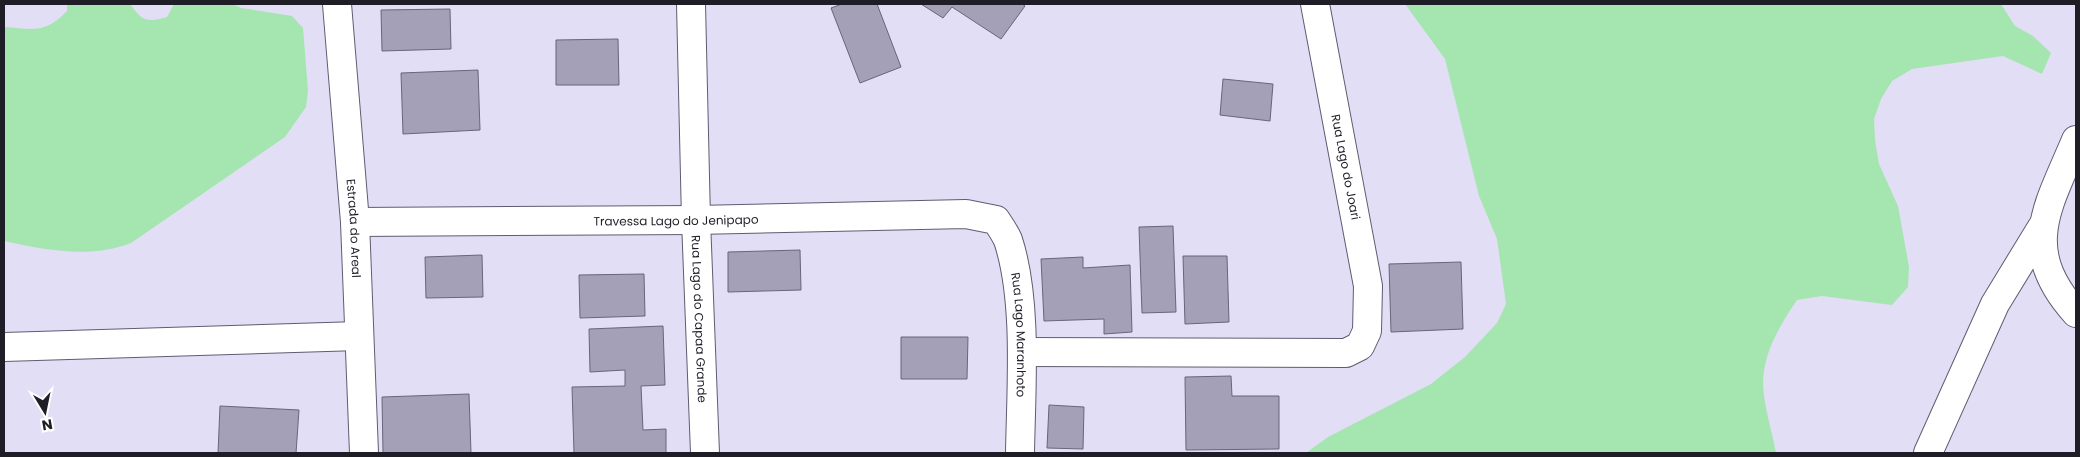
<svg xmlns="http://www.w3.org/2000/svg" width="2080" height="457" font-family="Poppins,sans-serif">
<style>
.green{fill:#a5e5b0}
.building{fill:#a3a0b7;stroke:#69657a}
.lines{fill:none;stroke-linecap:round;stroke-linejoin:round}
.minor-casing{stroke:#5f5c71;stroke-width:30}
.tertiary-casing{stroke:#5f5c71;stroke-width:30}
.minor{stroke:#fff;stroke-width:28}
.tertiary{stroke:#fff;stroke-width:28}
.labels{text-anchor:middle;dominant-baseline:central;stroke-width:4.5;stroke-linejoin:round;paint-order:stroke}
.street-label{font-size:12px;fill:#1f1d26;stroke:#fff}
</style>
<rect width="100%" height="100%" fill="#e2def6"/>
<!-- green -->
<g class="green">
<path d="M67,4h63c12,17 17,19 37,13l7,-13h59l8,4 51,8 11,12 5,63 -2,16 -21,30 -154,106c-40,16 -86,7 -127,-2v-214c29,2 41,7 63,-16z"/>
<path d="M1405,4h596l14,22 18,10 18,17 -9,21 -39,-18 -91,13 -20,12 -11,18 -7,20 1,21 4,24 19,42 11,61 -1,20 -16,18 -70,-9 -25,4c-16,23 -33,52 -34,81 0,23 9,49 13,72h-470l22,-16 103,-53 34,-27 32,-34 9,-19 -9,-65 -18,-43 -34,-137z"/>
</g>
<!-- building -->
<g class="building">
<polygon points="842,4 877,4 901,67 860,83 831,8"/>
<polygon points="921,4 1022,4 1025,6 1001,39 952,7 943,18"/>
<polygon points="450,9 451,49 382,51 381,10"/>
<polygon points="618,39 619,85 556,85 556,40"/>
<polygon points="478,70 480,130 403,134 401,73"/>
<polygon points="1223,79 1273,84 1270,121 1220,115"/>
<polygon points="1173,226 1176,312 1142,313 1139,227"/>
<polygon points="800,250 801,290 728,292 728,252"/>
<polygon points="482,255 483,297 426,298 425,257"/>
<polygon points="1183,256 1227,256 1229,322 1185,324"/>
<polygon points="1083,257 1083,268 1130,265 1132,332 1104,334 1104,319 1044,321 1041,259"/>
<polygon points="1461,262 1463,329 1391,332 1389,264"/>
<polygon points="644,274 645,316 580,318 579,275"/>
<polygon points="663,326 665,385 641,386 643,430 666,429 666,453 574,453 572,387 625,386 625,370 590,372 589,329"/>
<polygon points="901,337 968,337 967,379 901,379"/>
<polygon points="1231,376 1232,396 1279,396 1279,449 1186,450 1185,377"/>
<polygon points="469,394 471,453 383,453 382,397"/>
<polygon points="1049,405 1084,407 1083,449 1047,448"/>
<polygon points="220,406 299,410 296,453 218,453"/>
</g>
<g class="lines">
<defs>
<g id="minor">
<path id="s1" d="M691,4l5,216 9,233"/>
<path d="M2076,140c-28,67 -58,109 0,173"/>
<path id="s2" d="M355,222l341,-2 270,-6 30,6c4,6 9,13 12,20 20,61 13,149 12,213"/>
<polyline points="4,347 359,336"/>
<polyline points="1022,352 1346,353 1360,346 1367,331 1368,286 1315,4"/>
<polyline points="1928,453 1995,304 2042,227"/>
</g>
<g id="tertiary">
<path id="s3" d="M337,4l18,218 9,231"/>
</g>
</defs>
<!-- minor casing -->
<use href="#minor" class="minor-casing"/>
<!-- tertiary casing -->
<use href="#tertiary" class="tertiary-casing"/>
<!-- minor -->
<use href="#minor" class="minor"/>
<!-- tertiary -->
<use href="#tertiary" class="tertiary"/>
</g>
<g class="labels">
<!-- street labels -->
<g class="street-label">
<text transform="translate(1346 167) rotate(79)">Rua Lago do Joari</text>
<text stroke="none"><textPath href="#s2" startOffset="321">Travessa Lago do Jenipapo</textPath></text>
<text stroke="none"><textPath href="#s3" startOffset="225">Estrada do Areal</textPath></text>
<text stroke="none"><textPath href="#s1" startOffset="315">Rua Lago do Capaa Grande</textPath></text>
<text stroke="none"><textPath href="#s2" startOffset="761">Rua Lago Maranhoto</textPath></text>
</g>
</g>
<!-- border -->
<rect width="2080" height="457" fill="none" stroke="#1f1d26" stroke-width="10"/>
<!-- north arrow -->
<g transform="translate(45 412) rotate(170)" stroke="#ffffff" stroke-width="4" paint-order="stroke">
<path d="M0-4L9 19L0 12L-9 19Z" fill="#1f1d26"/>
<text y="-8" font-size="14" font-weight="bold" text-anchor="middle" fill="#1f1d26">N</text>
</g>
</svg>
